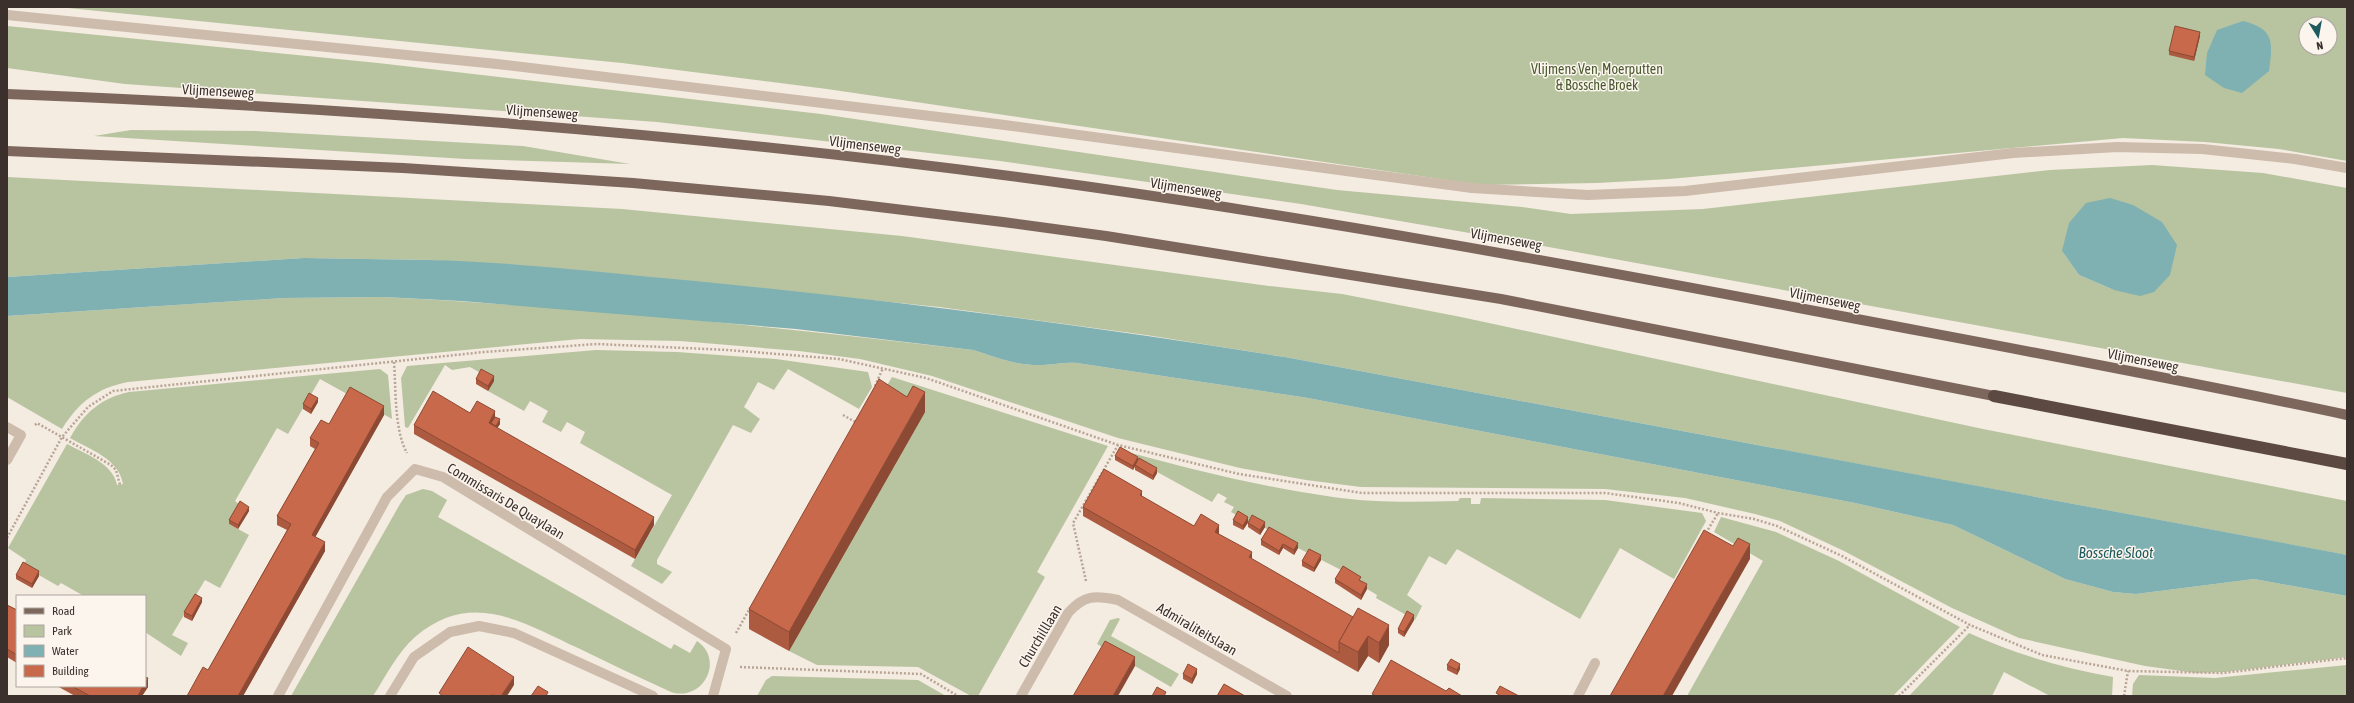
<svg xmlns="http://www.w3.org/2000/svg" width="2354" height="703" font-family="'Asap Condensed',sans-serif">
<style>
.green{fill:#b8c4a0;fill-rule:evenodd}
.water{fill:#7fb0b2}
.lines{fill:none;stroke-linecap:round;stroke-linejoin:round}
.path{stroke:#b9a596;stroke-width:2.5;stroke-dasharray:2 2;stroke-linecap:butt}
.lane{stroke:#cdbbac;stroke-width:10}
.street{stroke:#cdbbac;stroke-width:10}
.primary{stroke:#7d675c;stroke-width:10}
.highway{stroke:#5c4a42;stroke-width:12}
.wall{fill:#ac5a40}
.shaded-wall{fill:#8c4a34}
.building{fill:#c8694b;stroke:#8c4a34}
.labels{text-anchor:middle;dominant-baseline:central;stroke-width:3;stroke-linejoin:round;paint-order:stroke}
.park-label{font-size:14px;fill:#4a5a2e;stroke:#fbf5ee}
.street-label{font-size:14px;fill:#3b302b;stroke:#fbf5ee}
.water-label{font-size:15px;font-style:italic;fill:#1f5a5e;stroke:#fbf5ee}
</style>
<rect width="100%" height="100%" fill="#f4ebe1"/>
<!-- green -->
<g class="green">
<path d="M58,7h2289v154l-68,-12 -74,-7 -82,-4 -454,41 -72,4 -116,2 -654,-96 -205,-26zM2306,24h24v24h-24z"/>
<path d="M7,26l371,37 443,51 516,76 185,17 49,7 132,-5 347,-39 102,-5 111,8 84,15v205l-831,-152 -215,-37 -301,-43 -343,-39 -532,-38 -118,-16zM2062,251l52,39 -35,-15z"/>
<polygon points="131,130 256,131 523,146 630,164 466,159 94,136"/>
<polygon points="7,177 622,209 902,236 1269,286 1342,294 1461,317 1983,429 2347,501 2347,555 1285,357 1146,335 939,307 597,272 430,260 304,258 7,277"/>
<path d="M384,297c197,10 393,30 589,53 20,6 38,14 60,15 15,1 29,-3 44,-2l231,35 547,105 98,22 112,54 48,13 23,2 118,-15 93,17v61l-122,15 -29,1 -51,-7 -126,-28 -67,-30 -108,-57 -64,-30 -25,-7 -70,-16 -80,-9 -244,-2 -55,-7 -66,-12 -122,-30 -186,-62 -72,-17 -61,-8 -119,-10 -100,-2 -452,43c-31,6 -49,20 -66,47l-55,-32v-81l277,-18z"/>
<polygon points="596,350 677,352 776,359 868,372 872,387 859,409 788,369 774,390 758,382 744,407 760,419 751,433 733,425 657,560 657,564 672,572 662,584 631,566 672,495 580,443 585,432 567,422 561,432 542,422 548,411 530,401 524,411 488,391 493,380 470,367 452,370 445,365 408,428 405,427 401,378 407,366"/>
<path d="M380,369l8,6 4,44 -72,-40 -32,55 -11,-6 -42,73 5,4 -11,19 20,11 -29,53 -15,-8 -33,55 16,8 -7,13 -36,-24v-36h-61l-23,-13 -3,3 -35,-20 3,-6 -18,-12 59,-104c18,10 46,19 50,41l6,-1c-4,-25 -32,-34 -53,-46 14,-25 31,-40 59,-46z"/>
<polygon points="892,377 1108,446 1037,572 1045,577 978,696 971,696 918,667 817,665 789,651 924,412 879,399"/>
<path d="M1120,450c70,19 141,37 213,47 41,6 84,5 125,4l2,-3h11v6h9l1,-6 124,2 97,13 4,8 -32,58 -54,-31 -40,71 -123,-70 -11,16 -17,-9 -22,39 15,11 -7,14 -39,-22 1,-3 -18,-11 -16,-13 -45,-23 -46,-28 -2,3 -19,-11 3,-5 -10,-5 3,-4 -9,-5 -6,9 -64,-35z"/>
<path d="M423,489l9,2 15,9 -9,17 233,132 3,-5 16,9 7,-12c28,19 6,61 -26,51 -31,-14 -62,-29 -93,-44 -56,-26 -107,-59 -163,-11 -18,16 -29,39 -42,59h-82l109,-192 6,-9z"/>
<polygon points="1721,517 1776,532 1839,561 1960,627 1893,696 1687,696 1763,561 1714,532"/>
<polygon points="1118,618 1120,619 1111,636 1179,674 1171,687 1097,644 1110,620"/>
<path d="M1969,633c46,21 94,35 144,44l-1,19h-62l-46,-24 -12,24h-83z"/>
<polygon points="2347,665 2347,696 2132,696 2133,684 2139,675 2215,678"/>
<polygon points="772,676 918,680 946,696 757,696 766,680"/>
</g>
<!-- water -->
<g class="water">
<path d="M2243,21c31,8 30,20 26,50l-27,22 -18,-5 -19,-13 2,-22 10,-23z"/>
<polygon points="2110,198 2133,205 2162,222 2177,245 2170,275 2154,292 2140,296 2114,290 2079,275 2062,251 2069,223 2086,203"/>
<path d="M304,258c42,1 83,1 124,2 89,2 179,13 267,21 198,19 394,45 590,76l1052,196 10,2v41l-93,-17 -118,15 -23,-2 -48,-13 -112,-54 -98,-22 -547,-105 -231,-35c-15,-1 -29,3 -44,2 -22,-1 -40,-9 -60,-15l-177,-21 -335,-28 -77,-4 -100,1 -277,18v-39z"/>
</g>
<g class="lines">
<!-- path -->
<g class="path">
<path d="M394,362c2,26 0,68 13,91"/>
<polyline points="875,386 883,368"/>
<polyline points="843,415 857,423"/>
<polyline points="35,425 37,423 111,465 116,470 120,485"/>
<polyline points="1706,533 1718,513"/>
<polyline points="7,538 62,437 88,407 113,391 484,352 597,344 728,350 839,359 926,378 1118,445 1239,474 1362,493 1605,493 1679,503 1718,513 1754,519 1777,526 1842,556 1970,625 2042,655 2128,671 2223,673 2347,658"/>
<polyline points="1086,581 1073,523 1118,445"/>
<polyline points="736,633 750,608"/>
<polyline points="740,667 921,674 958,696"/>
<polyline points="1899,696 1970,625"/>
<polyline points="2124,696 2128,671"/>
</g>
<!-- lane -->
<polyline class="lane" points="7,427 21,435 7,460"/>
<!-- street -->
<g class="street">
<polyline points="7,15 497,64 997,124 1472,188 1588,195 1685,191 2013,153 2117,147 2202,149 2295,159 2347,168"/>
<polyline points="278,696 387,497 415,469 443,477 726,649 713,696"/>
<polyline points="390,696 414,657 450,632 479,626 514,633 653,696"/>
<path d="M1021,696l47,-83c16,-18 27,-18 50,-13l169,96"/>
<polyline points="1578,696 1595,663"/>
</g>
<!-- primary -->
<g class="primary">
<path d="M7,94c360,14 720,42 1077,92 240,34 477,77 715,122 183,35 366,68 548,107"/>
<polyline points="7,151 403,168 633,183 829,201 1003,222 1106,236 1501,299 1994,396"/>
</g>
<!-- highway -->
<polyline class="highway" points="1994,396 2347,464"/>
</g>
<!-- wall -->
<g class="wall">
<polygon points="2200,36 2194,61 2169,55 2169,51"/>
<polygon points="476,379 494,381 488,391 476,384"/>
<polygon points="318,402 311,414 303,409 303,404"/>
<polygon points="925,412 789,651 749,629 749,609"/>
<polygon points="470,413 495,417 500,424 497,428 654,525 635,559 414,434 414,425"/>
<polygon points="384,415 315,537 325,551 243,696 187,696 208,670 287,530 277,525 277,516 315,449 310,446 310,438 329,424"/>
<polygon points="1115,456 1138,460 1157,473 1153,480 1135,470 1135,467 1133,470 1115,460"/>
<polygon points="1142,497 1194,526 1219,534 1252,559 1389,645 1379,663 1368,656 1358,672 1083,516 1083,507"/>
<polygon points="249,511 238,529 229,524 229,520"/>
<polygon points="1233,520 1248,522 1265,527 1260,535 1248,527 1248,523 1243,530 1233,525"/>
<polygon points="1269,527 1298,548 1294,555 1283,548 1279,555 1261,545 1261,540"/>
<polygon points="1321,560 1314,572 1302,566 1302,561"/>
<polygon points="16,575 39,576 32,588 16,579"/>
<polygon points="1335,579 1361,581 1367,589 1361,600 1335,583"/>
<polygon points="202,602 192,621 184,617 184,612"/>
<polygon points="7,605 17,610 17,663 7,657"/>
<polygon points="1414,620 1404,637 1398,633 1398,629"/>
<polygon points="1447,665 1460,669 1457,675 1447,670"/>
<polygon points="1183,674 1197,674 1192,684 1183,679"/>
<polygon points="57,686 145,686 148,687 142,696 75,696"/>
</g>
<!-- shaded-wall -->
<g class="shaded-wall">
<polygon points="2200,32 2200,36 2194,61 2194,57"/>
<polygon points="494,376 494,381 488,391 488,386"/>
<polygon points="925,392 925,412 789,651 789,632"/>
<polygon points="318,398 318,402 311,414 311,409"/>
<polygon points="384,406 384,415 312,543 312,535"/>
<polygon points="495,411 495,420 491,423 491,428 489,423"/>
<polygon points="500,419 500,424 496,430 496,426"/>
<polygon points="1138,457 1138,462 1135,465 1133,470 1133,466"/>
<polygon points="1157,468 1157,473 1153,480 1153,476"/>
<polygon points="1142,491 1142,499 1140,495"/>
<polygon points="249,507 249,511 238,529 238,525"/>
<polygon points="654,517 654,525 635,559 635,550"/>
<polygon points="1248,517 1248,522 1243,530 1243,526"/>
<polygon points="1265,522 1265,527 1260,535 1260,530"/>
<polygon points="1219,525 1219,534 1215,540 1215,532"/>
<polygon points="325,542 325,551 243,696 238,696"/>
<polygon points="1298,543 1298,548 1294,555 1294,550"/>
<polygon points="1283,544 1283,548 1279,555 1279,551"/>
<polygon points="1750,544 1750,559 1672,696 1663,696"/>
<polygon points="1252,552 1252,561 1249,557"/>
<polygon points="1321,555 1321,560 1314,572 1314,568"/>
<polygon points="39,571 39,576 32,588 32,584"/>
<polygon points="1367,584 1367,589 1361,600 1361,595"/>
<polygon points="202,598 202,602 192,621 192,616"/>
<polygon points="1414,615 1414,620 1404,637 1404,632"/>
<polygon points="1389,625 1389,645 1379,663 1379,643"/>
<polygon points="1368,636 1368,656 1358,672 1358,652"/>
<polygon points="1135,657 1135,666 1118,696 1113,696"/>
<polygon points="1460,664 1460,669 1457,675 1457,670"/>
<polygon points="1197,669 1197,674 1192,684 1192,679"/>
<polygon points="514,677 514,685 507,696 501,696"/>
<polygon points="148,678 148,687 142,696 138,696 143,686 145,686 145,683"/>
</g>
<!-- building -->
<g class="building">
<polygon points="2175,26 2200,32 2194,57 2169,51"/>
<polygon points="481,369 494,376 488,386 476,379"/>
<polygon points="879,379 907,397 913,386 925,392 789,632 749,609"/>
<polygon points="350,387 384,406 312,535 325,542 238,696 187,696 203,667 208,670 291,524 277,516 319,443 310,438 321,420 329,424"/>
<polygon points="433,391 470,413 477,401 495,411 489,423 654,517 635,550 414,425"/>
<polygon points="309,393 318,398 311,409 303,404"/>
<polygon points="495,417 500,419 496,426 491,423"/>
<polygon points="1120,447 1138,457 1133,466 1115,456"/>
<polygon points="1139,458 1157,468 1153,476 1135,465"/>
<polygon points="1104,469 1142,491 1140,495 1194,526 1201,514 1219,525 1215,532 1252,552 1249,557 1353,617 1339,642 1339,653 1083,507"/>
<polygon points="240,501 249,507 238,525 229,520"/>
<polygon points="1238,511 1248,517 1243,526 1233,520"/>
<polygon points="1252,515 1265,522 1260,530 1248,523"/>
<polygon points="1269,527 1298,543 1294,550 1283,544 1279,551 1261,540"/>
<polygon points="1704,530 1733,546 1738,538 1750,544 1663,696 1610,696"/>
<polygon points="1309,549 1321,555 1314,568 1302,561"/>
<polygon points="23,562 39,571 32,584 16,575"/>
<polygon points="1343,566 1361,577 1359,580 1367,584 1361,595 1335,579"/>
<polygon points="195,594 202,598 192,616 184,612"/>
<polygon points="7,605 17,610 17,655 7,649"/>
<polygon points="1358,608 1389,625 1379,643 1368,636 1358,652 1339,642"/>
<polygon points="1407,611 1414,615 1404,632 1398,629"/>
<polygon points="1105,641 1135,657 1113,696 1073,696"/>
<polygon points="468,647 514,677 501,696 491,695 491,696 443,696 439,693"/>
<polygon points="1451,659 1460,664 1457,670 1447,665"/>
<polygon points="1391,660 1446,691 1449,688 1462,696 1376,696 1372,694"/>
<polygon points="1188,664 1197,669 1192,679 1183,674"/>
<polygon points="145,677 148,678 145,683"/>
<polygon points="1224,684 1245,696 1217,696"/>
<polygon points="72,686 143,686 138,696 90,696"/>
<polygon points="538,686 548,692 546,696 531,696"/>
<polygon points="1500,686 1519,696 1501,696 1496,693"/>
<polygon points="1157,687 1166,692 1164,696 1152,696"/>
</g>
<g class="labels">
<!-- park labels -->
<g class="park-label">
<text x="1597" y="69">Vlijmens Ven, Moerputten<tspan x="1597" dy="16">&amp; Bossche Broek</tspan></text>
</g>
<!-- street labels -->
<g class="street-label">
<text transform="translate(218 91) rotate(3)">Vlijmenseweg</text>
<text transform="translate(542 112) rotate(4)">Vlijmenseweg</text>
<text transform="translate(865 145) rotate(7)">Vlijmenseweg</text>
<text transform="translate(1186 188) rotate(9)">Vlijmenseweg</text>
<text transform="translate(1506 239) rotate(10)">Vlijmenseweg</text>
<text transform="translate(1825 299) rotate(11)">Vlijmenseweg</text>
<text transform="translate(2143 360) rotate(11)">Vlijmenseweg</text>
<text transform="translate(506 501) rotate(31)">Commissaris De Quaylaan</text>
<text transform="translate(1197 629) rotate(30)">Admiraliteitslaan</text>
<text transform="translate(1040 636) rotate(-59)">Churchilllaan</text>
</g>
<!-- water labels -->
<g class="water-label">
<text x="2116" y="552">Bossche Sloot</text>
</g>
</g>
<!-- border -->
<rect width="2354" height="703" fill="none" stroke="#3b302b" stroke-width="16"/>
<!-- legend -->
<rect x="16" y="595" width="130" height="92" fill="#fbf5ee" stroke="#aea6a0"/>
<rect x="24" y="608" width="20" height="6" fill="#7d675c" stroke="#aea6a0"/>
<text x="52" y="615" font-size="12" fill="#3b302b">Road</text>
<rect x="24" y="625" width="20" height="12" fill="#b8c4a0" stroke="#aea6a0"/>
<text x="52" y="635" font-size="12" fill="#3b302b">Park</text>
<rect x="24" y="645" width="20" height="12" fill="#7fb0b2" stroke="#aea6a0"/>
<text x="52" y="655" font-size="12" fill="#3b302b">Water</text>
<rect x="24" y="665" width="20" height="12" fill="#c8694b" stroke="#aea6a0"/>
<text x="52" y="675" font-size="12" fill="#3b302b">Building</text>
<!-- north arrow -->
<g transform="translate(2318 36) rotate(169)"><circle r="19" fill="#fbf5ee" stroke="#aea6a0"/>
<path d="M0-3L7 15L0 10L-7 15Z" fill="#1f5a5e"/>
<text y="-6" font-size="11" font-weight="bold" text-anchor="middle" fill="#3b302b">N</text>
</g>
</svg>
